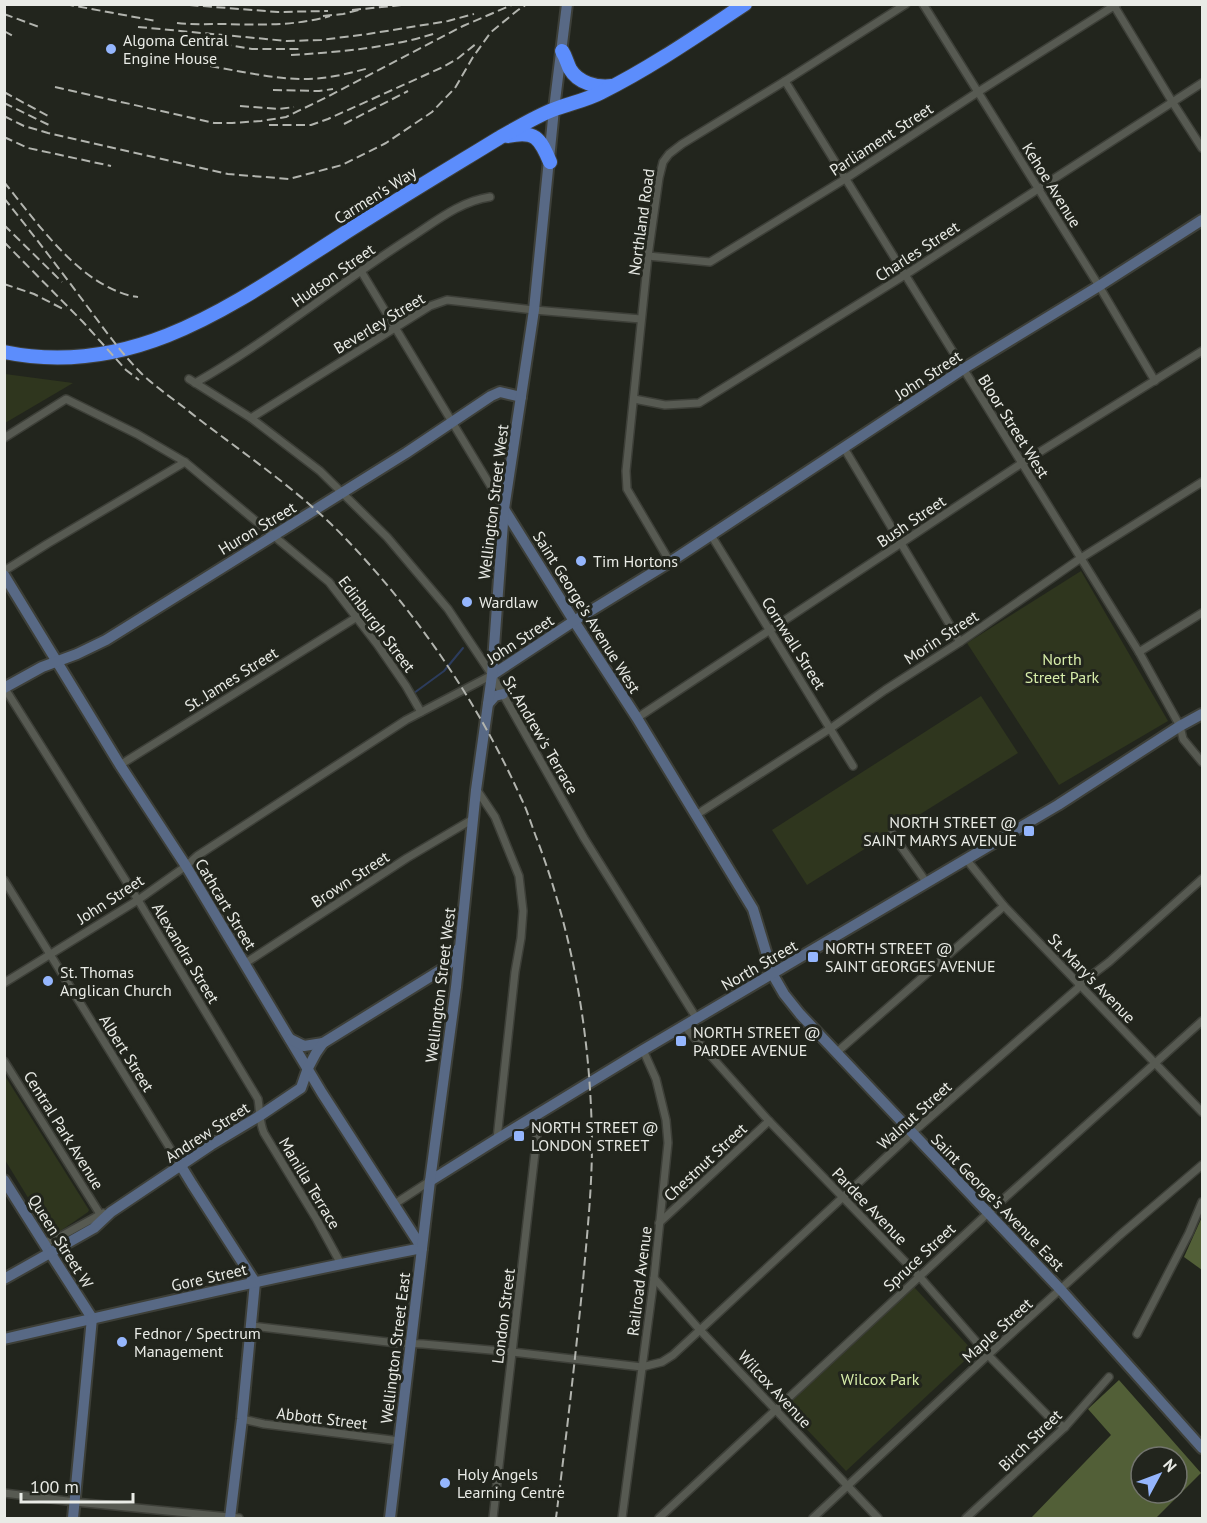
<svg xmlns="http://www.w3.org/2000/svg" width="1207" height="1523" font-family="'PT Sans',sans-serif">
<style>
.green{fill:#2f361e}
.forest{fill:#525f37;fill-rule:evenodd}
.lines{fill:none;stroke-linecap:round;stroke-linejoin:round}
.stream{stroke:#2c3c5d;stroke-width:2}
.street-casing{stroke:#3d3f38;stroke-width:10}
.secondary-casing{stroke:#3d3f38;stroke-width:14}
.highway-casing{stroke:#3d3f38;stroke-width:16}
.street{stroke:#575a52;stroke-width:7}
.secondary{stroke:#586985;stroke-width:10}
.highway{stroke:#5c8dfc;stroke-width:14}
.rail{stroke:#b2b4ae;stroke-width:2;stroke-dasharray:9 4.5;stroke-linecap:butt}
.poi-dot{fill:#95b6fd;stroke:#22251d;stroke-width:2}
.labels{text-anchor:middle;dominant-baseline:central;stroke-width:6;stroke-linejoin:round;paint-order:stroke}
.poi-label{font-size:16px;fill:#e9ebe6;stroke:#22251d;text-anchor:start}
.street-label{font-size:16px;fill:#e9ebe6;stroke:#22251d}
.park-label{font-size:16px;fill:#d7edaa;stroke:#22251d}
</style>
<rect width="100%" height="100%" fill="#22251d"/>
<!-- green -->
<g class="green">
<polygon points="5,374 73,383 5,423"/>
<polygon points="1081,571 1168,721 1059,785 967,643"/>
<polygon points="981,696 1018,753 807,885 772,830"/>
<polygon points="5,1076 89,1210 88,1212 56,1234 49,1232 5,1160"/>
<polygon points="914,1287 974,1352 846,1471 785,1406"/>
</g>
<!-- forest -->
<g class="forest">
<polygon points="1202,1217 1202,1270 1184,1257"/>
<path d="M1119,1380l82,93 -45,45h-125l80,-83 -23,-26zM1141,1457h36v36h-36z"/>
</g>
<g class="lines">
<!-- stream -->
<polyline class="stream" points="414,693 444,671 463,648"/>
<defs>
<g id="street">
<polyline points="923,4 1099,286 1155,381"/>
<polyline points="1113,4 1173,103 1202,148"/>
<polyline points="785,81 1139,652 1180,726 1183,739 1202,762"/>
<polyline points="648,256 710,262 845,179 978,92 1117,4"/>
<polyline points="361,271 504,508"/>
<polyline points="189,379 251,418 320,471 387,537 448,609 492,675 584,838 697,1019"/>
<path d="M195,383c76,-43 144,-100 218,-147 23,-15 48,-35 77,-39"/>
<polyline points="634,399 665,405 699,403 905,275 1202,83"/>
<polyline points="251,418 430,306 447,300 534,310 641,319"/>
<polyline points="4,438 66,399 137,434 185,462 329,582 377,644 406,686 421,712"/>
<polyline points="844,448 960,642"/>
<polyline points="711,535 853,766"/>
<polyline points="670,562 627,489 626,471 648,256 659,178 663,162 669,154 682,144 785,81 906,4"/>
<polyline points="4,571 47,544 185,462"/>
<polyline points="1139,652 1202,613"/>
<path d="M4,687l134,213 120,199c2,11 1,23 6,34l53,87 24,44"/>
<polyline points="637,718 1022,463 1202,351"/>
<polyline points="120,765 357,617"/>
<polyline points="477,790 495,817 519,876 523,911 521,938 515,972 497,1139"/>
<polyline points="696,815 831,728 885,690 960,642 1081,558 1202,482"/>
<polyline points="892,834 927,883"/>
<polyline points="966,859 1004,906 1202,1112"/>
<polyline points="4,880 181,1166"/>
<polyline points="244,964 407,858 473,819"/>
<polyline points="4,983 138,900 186,866 197,856 406,720 492,675"/>
<polyline points="684,1026 769,1121 919,1276 988,1355 1052,1420 1065,1427"/>
<polyline points="837,1052 1004,906"/>
<polyline points="4,1061 100,1214"/>
<polyline points="393,1205 430,1181"/>
<polyline points="659,1223 769,1121"/>
<polyline points="43,1242 54,1240 103,1213"/>
<polyline points="654,1278 699,1329 878,1518"/>
<polyline points="252,1326 396,1343 423,1344 512,1352 642,1367 662,1362 673,1355 912,1133 1077,989 1080,984 1109,962 1202,879"/>
<polyline points="1137,1334 1189,1233 1202,1202"/>
<polyline points="242,1419 264,1424 400,1441"/>
<polyline points="4,1493 75,1502 239,1518"/>
<polyline points="493,1518 537,1135 535,1117"/>
<polyline points="622,1518 654,1278 668,1143 666,1120 656,1079 643,1050"/>
<polyline points="659,1518 988,1213 1202,1021"/>
<polyline points="813,1518 988,1355 1120,1235 1202,1165"/>
<polyline points="966,1518 1065,1427 1109,1377"/>
</g>
<g id="secondary">
<polyline points="504,509 574,621 637,718 753,909 773,975 784,994 800,1014 1061,1290 1202,1448"/>
<polyline points="4,575 120,765 186,866 322,1093 422,1248"/>
<polyline points="492,675 574,621 670,562 963,369 1099,286 1202,220"/>
<polyline points="4,688 42,667 77,654 106,640 406,453 491,396 500,392 521,397"/>
<polyline points="488,704 495,696 503,694"/>
<polyline points="290,1039 304,1046 323,1043"/>
<polyline points="181,1166 192,1184 255,1282 242,1419 230,1518"/>
<polyline points="4,1180 47,1248 92,1318"/>
<polyline points="430,1181 497,1139 643,1050 1058,805 1180,726 1202,714"/>
<polyline points="4,1279 94,1228 111,1212 211,1145 261,1115 301,1088 308,1068 316,1053 323,1043 446,967 452,960 458,949"/>
<path d="M4,1339c139,-32 278,-64 418,-91"/>
<polyline points="73,1518 92,1318"/>
<polyline points="390,1518 430,1181 456,987 476,790 492,675 504,509 534,310 554,109 567,4"/>
</g>
<g id="highway">
<path d="M562,51c4,6 5,12 8,18 8,14 27,19 42,17"/>
<path d="M508,136c27,-6 32,2 42,26"/>
<path d="M4,352c130,27 230,-48 333,-114 53,-34 108,-67 162,-100 18,-10 37,-22 56,-29 16,-6 32,-9 47,-17 50,-25 96,-57 143,-88"/>
</g>
</defs>
<!-- street casing -->
<use href="#street" class="street-casing"/>
<!-- secondary casing -->
<use href="#secondary" class="secondary-casing"/>
<!-- highway casing -->
<use href="#highway" class="highway-casing"/>
<!-- street -->
<use href="#street" class="street"/>
<!-- secondary -->
<use href="#secondary" class="secondary"/>
<!-- highway -->
<use href="#highway" class="highway"/>
<!-- rail -->
<g class="rail">
<polyline points="65,4 156,21"/>
<polyline points="176,4 278,12 328,11"/>
<polyline points="352,10 412,4"/>
<polyline points="4,14 42,28"/>
<polyline points="323,16 343,14 359,10"/>
<path d="M177,23c15,2 31,1 47,1 35,1 72,2 106,-8"/>
<polyline points="138,27 287,41 321,40 368,34 448,21 474,14"/>
<polyline points="4,31 13,36"/>
<polyline points="209,42 252,49 302,49"/>
<path d="M291,55c48,-3 99,-7 145,-22"/>
<path d="M197,64c34,5 73,15 107,15 22,0 43,-5 65,-11"/>
<polyline points="55,87 214,123 232,123 261,121 286,117 329,96 463,26 514,4"/>
<polyline points="273,90 319,91 333,89"/>
<polyline points="4,92 48,116"/>
<polyline points="4,103 51,126"/>
<polyline points="240,106 279,109 294,107"/>
<polyline points="4,116 24,126 48,133 228,174 289,179 342,165 386,143 432,112 455,88 473,57 491,32 518,10 527,4"/>
<polyline points="344,124 408,91"/>
<polyline points="269,125 311,125 328,119 443,67 457,59 477,43"/>
<polyline points="4,137 28,148 111,166"/>
<path d="M4,182c31,38 68,92 115,110 6,3 13,4 19,5"/>
<path d="M4,198c27,34 54,69 80,104 18,24 36,50 58,72 17,16 36,28 54,43 51,39 105,75 149,121 72,75 134,166 176,260 7,14 11,29 17,44 36,96 53,198 54,301 0,46 -5,92 -9,138 -8,80 -17,158 -27,237"/>
<polyline points="4,225 62,282"/>
<polyline points="4,242 83,322 126,370 139,380"/>
<polyline points="4,284 34,294 65,310"/>
</g>
</g>
<!-- markers -->
<g class="poi-dot">
<circle cx="111" cy="49" r="6"/>
<circle cx="581" cy="561" r="6"/>
<circle cx="467" cy="602" r="6"/>
<rect x="1023" y="825" width="12" height="12" rx="3"/>
<rect x="807" y="951" width="12" height="12" rx="3"/>
<circle cx="48" cy="981" r="6"/>
<rect x="675" y="1035" width="12" height="12" rx="3"/>
<rect x="513" y="1130" width="12" height="12" rx="3"/>
<circle cx="122" cy="1342" r="6"/>
<circle cx="445" cy="1483" r="6"/>
</g>
<g class="labels">
<!-- poi labels -->
<g class="poi-label">
<text x="123" y="40">Algoma Central<tspan x="123" dy="18">Engine House</tspan></text>
<text x="593" y="561">Tim Hortons</text>
<text x="479" y="602">Wardlaw</text>
<text x="1017" y="822" text-anchor="end">NORTH STREET @<tspan x="1017" dy="18">SAINT MARYS AVENUE</tspan></text>
<text x="825" y="948">NORTH STREET @<tspan x="825" dy="18">SAINT GEORGES AVENUE</tspan></text>
<text x="60" y="972">St. Thomas<tspan x="60" dy="18">Anglican Church</tspan></text>
<text x="693" y="1032">NORTH STREET @<tspan x="693" dy="18">PARDEE AVENUE</tspan></text>
<text x="531" y="1127">NORTH STREET @<tspan x="531" dy="18">LONDON STREET</tspan></text>
<text x="134" y="1333">Fednor / Spectrum<tspan x="134" dy="18">Management</tspan></text>
<text x="457" y="1474">Holy Angels<tspan x="457" dy="18">Learning Centre</tspan></text>
</g>
<!-- street labels -->
<g class="street-label">
<text transform="translate(881 139) rotate(-33)">Parliament Street</text>
<text transform="translate(1052 185) rotate(58)">Kehoe Avenue</text>
<text transform="translate(375 195) rotate(-32)">Carmen's Way</text>
<text transform="translate(641 222) rotate(-82)">Northland Road</text>
<text transform="translate(917 251) rotate(-33)">Charles Street</text>
<text transform="translate(333 275) rotate(-35)">Hudson Street</text>
<text transform="translate(379 323) rotate(-31)">Beverley Street</text>
<text transform="translate(928 375) rotate(-33)">John Street</text>
<text transform="translate(1014 426) rotate(58)">Bloor Street West</text>
<text transform="translate(493 502) rotate(-83)">Wellington Street West</text>
<text transform="translate(911 521) rotate(-34)">Bush Street</text>
<text transform="translate(257 528) rotate(-31)">Huron Street</text>
<text transform="translate(587 612) rotate(58)">Saint George's Avenue West</text>
<text transform="translate(377 624) rotate(53)">Edinburgh Street</text>
<text transform="translate(941 637) rotate(-33)">Morin Street</text>
<text transform="translate(520 639) rotate(-33)">John Street</text>
<text transform="translate(794 643) rotate(58)">Cornwall Street</text>
<text transform="translate(231 679) rotate(-32)">St. James Street</text>
<text transform="translate(541 735) rotate(60)">St. Andrew's Terrace</text>
<text transform="translate(350 879) rotate(-33)">Brown Street</text>
<text transform="translate(110 899) rotate(-33)">John Street</text>
<text transform="translate(226 904) rotate(59)">Cathcart Street</text>
<text transform="translate(186 953) rotate(59)">Alexandra Street</text>
<text transform="translate(759 965) rotate(-30)">North Street</text>
<text transform="translate(1092 978) rotate(46)">St. Mary's Avenue</text>
<text transform="translate(440 985) rotate(-83)">Wellington Street West</text>
<text transform="translate(127 1053) rotate(58)">Albert Street</text>
<text transform="translate(914 1115) rotate(-42)">Walnut Street</text>
<text transform="translate(64 1130) rotate(58)">Central Park Avenue</text>
<text transform="translate(207 1132) rotate(-33)">Andrew Street</text>
<text transform="translate(705 1162) rotate(-43)">Chestnut Street</text>
<text transform="translate(310 1183) rotate(59)">Manilla Terrace</text>
<text transform="translate(998 1202) rotate(46)">Saint George's Avenue East</text>
<text transform="translate(870 1206) rotate(46)">Pardee Avenue</text>
<text transform="translate(61 1241) rotate(58)">Queen Street W</text>
<text transform="translate(919 1257) rotate(-43)">Spruce Street</text>
<text transform="translate(209 1277) rotate(-13)">Gore Street</text>
<text transform="translate(639 1281) rotate(-83)">Railroad Avenue</text>
<text transform="translate(503 1316) rotate(-83)">London Street</text>
<text transform="translate(997 1330) rotate(-42)">Maple Street</text>
<text transform="translate(395 1348) rotate(-83)">Wellington Street East</text>
<text transform="translate(775 1389) rotate(47)">Wilcox Avenue</text>
<text transform="translate(322 1418) rotate(7)">Abbott Street</text>
<text transform="translate(1030 1440) rotate(-44)">Birch Street</text>
</g>
<!-- park labels -->
<g class="park-label">
<text x="1062" y="659">North<tspan x="1062" dy="18">Street Park</tspan></text>
<text x="880" y="1379">Wilcox Park</text>
</g>
</g>
<!-- border -->
<rect width="1207" height="1523" fill="none" stroke="#e9ebe6" stroke-width="12"/>
<!-- north arrow -->
<g transform="translate(1159 1475) rotate(49)"><circle r="28" fill="#22251d" stroke="#72746d" stroke-width="1.5"/>
<path d="M0-4.5L10 22L0 15L-10 22Z" fill="#95b6fd"/>
<text y="-9" font-size="16" font-weight="bold" text-anchor="middle" fill="#e9ebe6">N</text>
</g>
<!-- scale -->
<path d="M21 1493v9h112v-9" fill="none" stroke="#e9ebe6" stroke-width="3"/>
<text x="30" y="1493" font-size="18" fill="#e9ebe6" stroke="#22251d" stroke-width="4.5" paint-order="stroke">100 m</text>
</svg>
